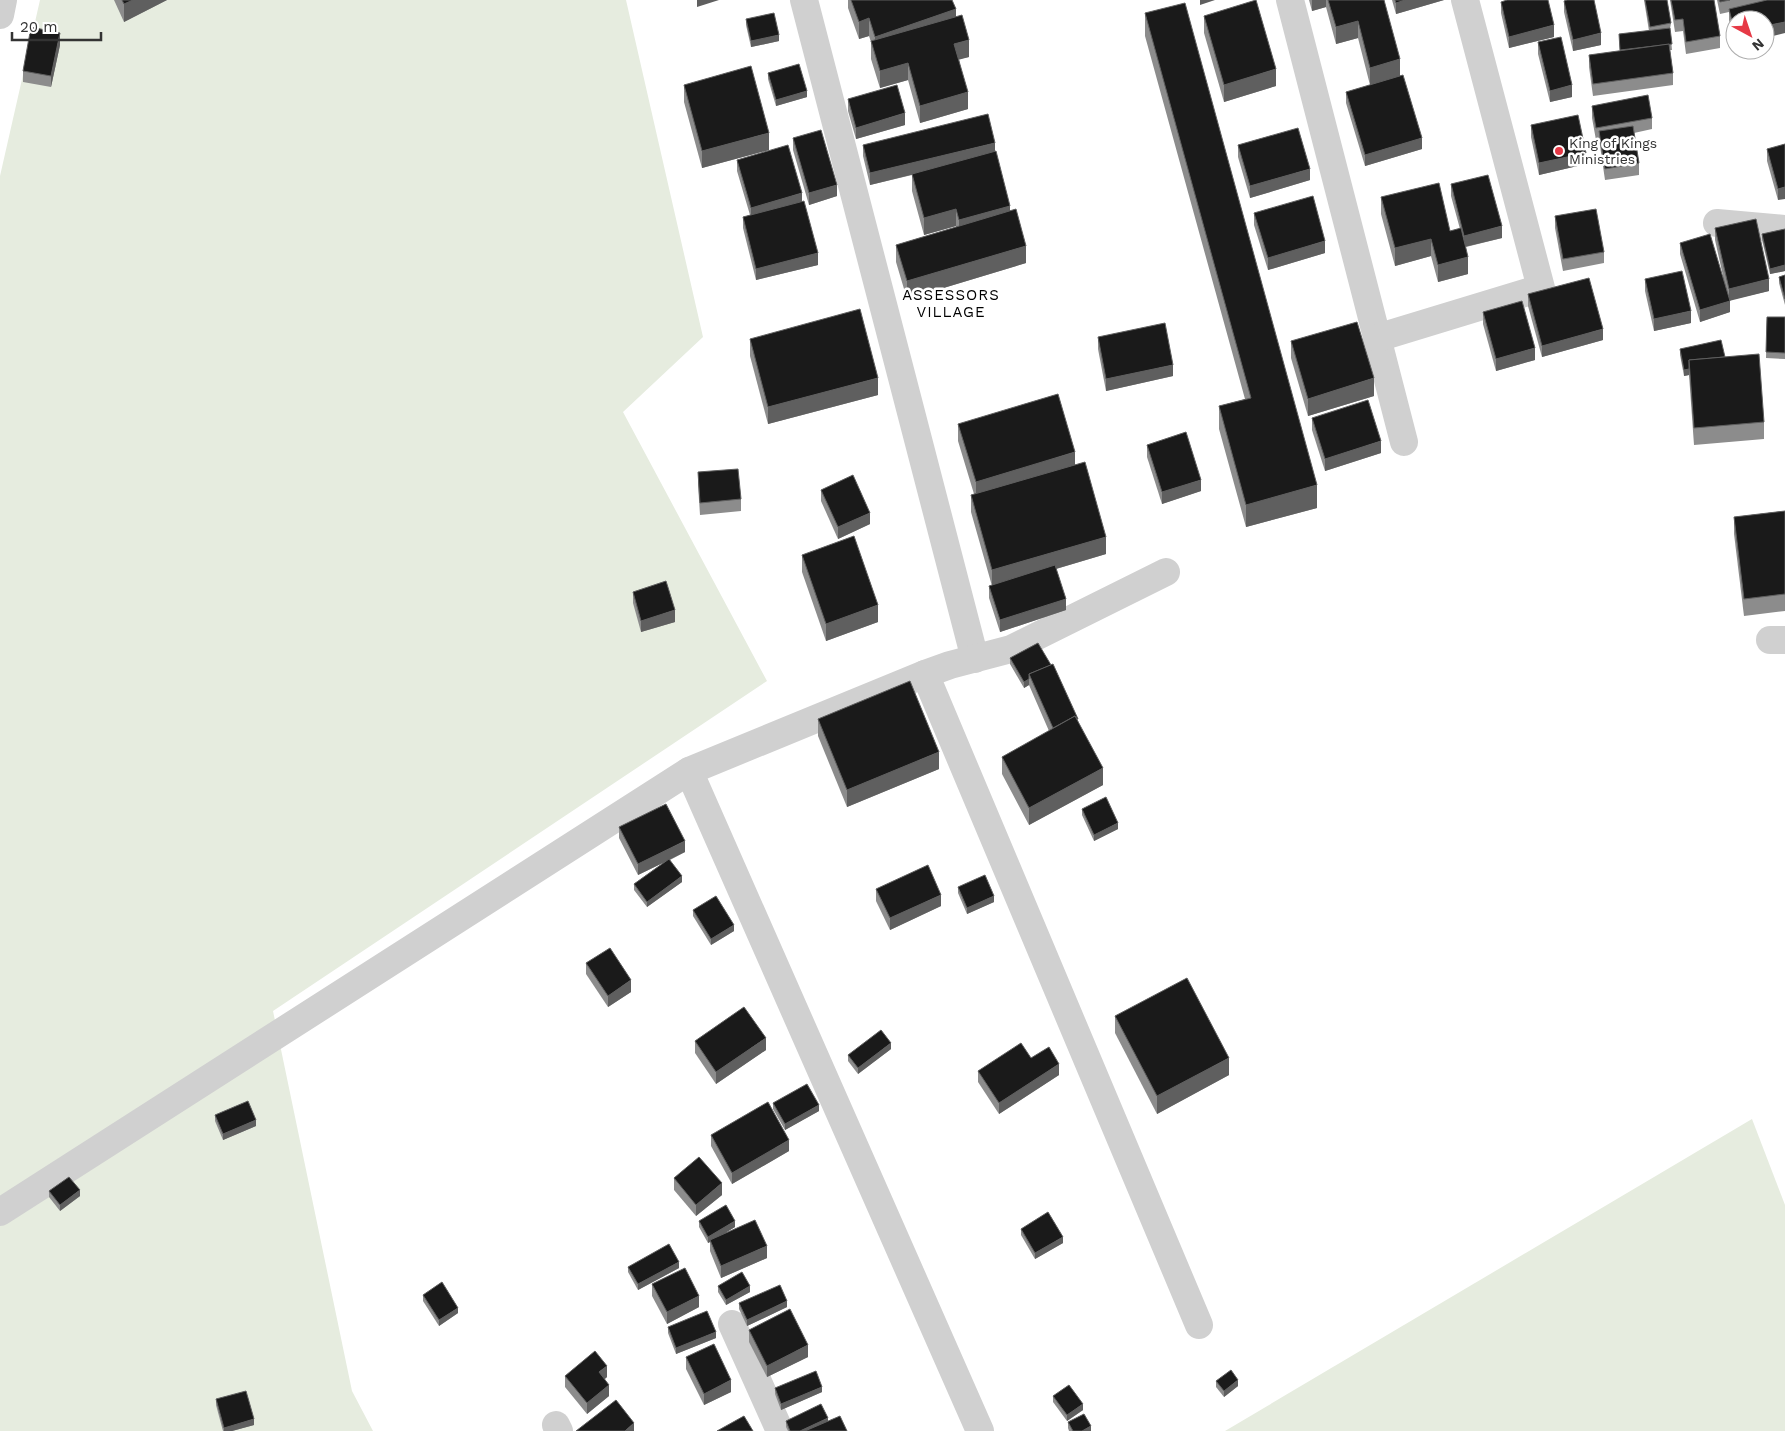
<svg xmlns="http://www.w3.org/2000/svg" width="1785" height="1431" font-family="'Work Sans',sans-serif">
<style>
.green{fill:#e6ecdf}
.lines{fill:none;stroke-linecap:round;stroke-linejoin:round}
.minor{stroke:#d0d0d0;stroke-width:28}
.wall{fill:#8c8c8c}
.shaded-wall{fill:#5f5f5f}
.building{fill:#1a1a1a;stroke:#5f5f5f}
.poi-dot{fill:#e63946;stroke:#fff;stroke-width:2}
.labels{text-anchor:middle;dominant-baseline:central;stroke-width:5;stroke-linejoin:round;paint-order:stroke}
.poi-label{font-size:14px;fill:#333;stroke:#fff;text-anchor:start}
.neighbourhood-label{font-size:15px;letter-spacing:1px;fill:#000;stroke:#fff}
</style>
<rect width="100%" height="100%" fill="#fff"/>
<!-- green -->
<g class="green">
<polygon points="40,0 626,0 703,337 623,412 767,681 273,1011 352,1391 373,1431 0,1431 0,176"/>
<polygon points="1752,1119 1785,1205 1785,1431 1225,1431"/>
</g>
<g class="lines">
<!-- minor -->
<g class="minor">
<polyline points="804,0 975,659"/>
<polyline points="1290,0 1404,442"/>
<polyline points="0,15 3,0"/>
<polyline points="1717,223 1785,229"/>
<polyline points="1377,338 1541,288 1465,0"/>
<polyline points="1770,640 1785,640"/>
<polyline points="925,674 1199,1325"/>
<polyline points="689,771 980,1431"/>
<polyline points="0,1212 689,771 925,674 950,665 1011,649 1166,572"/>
<polyline points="732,1324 780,1431"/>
<polyline points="556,1425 559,1431"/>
</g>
</g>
<!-- wall -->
<g class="wall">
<polygon points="114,0 167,0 124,22"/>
<polygon points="848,0 952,0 956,17 969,57 959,59 968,109 920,123 908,80 880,88 871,59 871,42 869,36 859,39 848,8"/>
<polygon points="1309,0 1384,0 1400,76 1422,149 1365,166 1346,103 1346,92 1370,85 1358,38 1336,44 1326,7 1312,11"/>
<polygon points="1392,0 1444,0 1396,14"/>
<polygon points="1644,0 1667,0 1671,23 1670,29 1672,50 1670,50 1673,73 1673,85 1593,96 1589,67 1589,55 1620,51 1619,34 1649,31"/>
<polygon points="1670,0 1714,0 1720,36 1720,48 1686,54 1683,31 1675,32"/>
<polygon points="1717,0 1785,0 1735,45 1729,20 1729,12 1720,14"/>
<polygon points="1564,1 1601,45 1573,51 1564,12"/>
<polygon points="1501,2 1554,37 1509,48 1501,13"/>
<polygon points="1145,13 1317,508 1246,527 1219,429 1219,406 1245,399 1145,36"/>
<polygon points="1204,16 1276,86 1224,102 1204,33"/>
<polygon points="746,19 779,41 751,47 746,25"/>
<polygon points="1538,42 1572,97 1550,102 1538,54"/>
<polygon points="60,45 51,87 23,82 23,71"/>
<polygon points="768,73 807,97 776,106 768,79"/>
<polygon points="684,85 769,150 702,168 684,102"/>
<polygon points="848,99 905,125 856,139 848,111"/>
<polygon points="1592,106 1652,118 1652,129 1634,133 1639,163 1639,175 1605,180 1599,139 1596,140 1592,118"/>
<polygon points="1531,125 1586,164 1539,175 1531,137"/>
<polygon points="793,138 837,196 809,205 793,150"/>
<polygon points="1785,144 1778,200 1767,161 1767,149"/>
<polygon points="863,145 995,151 1010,211 1026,263 907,299 896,262 896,245 956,227 956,226 924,235 912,191 912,175 870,185 863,156"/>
<polygon points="1238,145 1310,180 1250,198 1238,157"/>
<polygon points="737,160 802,202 818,265 756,280 743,228 743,217 750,215 737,171"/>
<polygon points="1451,184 1502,238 1466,247 1468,274 1438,282 1431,256 1395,266 1381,214 1381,197 1450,231 1460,229 1451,196"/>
<polygon points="1254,213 1325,253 1268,270 1254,225"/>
<polygon points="1555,216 1604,252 1604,263 1563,271 1555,228"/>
<polygon points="1715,228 1769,291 1730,300 1730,312 1700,322 1680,254 1680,243 1723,276 1715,240"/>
<polygon points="1785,229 1785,271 1770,274 1762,240 1762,234"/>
<polygon points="1785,275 1785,305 1779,283 1779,277"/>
<polygon points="1645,279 1691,323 1654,331 1645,291"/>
<polygon points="1528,294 1603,340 1542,357 1528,306"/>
<polygon points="1483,312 1535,360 1496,371 1483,324"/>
<polygon points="1767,317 1785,317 1785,359 1766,358"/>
<polygon points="1098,337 1173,376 1106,391 1098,349"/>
<polygon points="750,339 878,395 768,424 750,356"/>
<polygon points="1291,341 1374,396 1308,416 1291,358"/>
<polygon points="1680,349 1725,357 1764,422 1764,439 1694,445 1689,375 1684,376 1680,355"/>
<polygon points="1312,418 1381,453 1325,471 1312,430"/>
<polygon points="958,424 1075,464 1106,554 1056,569 1066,610 1000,632 989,598 989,586 992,586 971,512 971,495 974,494 958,441"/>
<polygon points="1147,445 1201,491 1162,504 1147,457"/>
<polygon points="698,472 741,499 741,511 700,515 698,484"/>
<polygon points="821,490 870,524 838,539 821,501"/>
<polygon points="1785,511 1785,611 1744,616 1734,534 1734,517"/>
<polygon points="802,555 878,622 826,641 802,572"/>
<polygon points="633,592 675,622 641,632 633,603"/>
<polygon points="1038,643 1078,721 1103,785 1029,825 1002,774 1002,757 1049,731 1029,685 1024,688 1010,664 1010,658"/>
<polygon points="818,719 939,769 847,807 818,736"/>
<polygon points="1082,809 1118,829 1094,841 1082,815"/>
<polygon points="619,827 685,852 670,860 682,882 647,907 634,890 634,884 663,863 638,875 619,838"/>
<polygon points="958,887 994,902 967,914 958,893"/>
<polygon points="876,889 941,906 890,930 876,901"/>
<polygon points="693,910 734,931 711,945 693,916"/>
<polygon points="586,963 631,992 608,1007 586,974"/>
<polygon points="1115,1016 1229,1075 1157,1114 1115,1033"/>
<polygon points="695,1041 766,1050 716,1084 695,1053"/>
<polygon points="891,1049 858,1074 848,1061 848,1055"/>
<polygon points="1031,1058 1059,1075 999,1114 978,1082 978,1071"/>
<polygon points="773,1103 819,1111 785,1130 773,1109"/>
<polygon points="215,1115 256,1126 223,1140 215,1121"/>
<polygon points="711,1135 789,1151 732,1184 711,1146"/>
<polygon points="674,1178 722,1195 696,1216 674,1190"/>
<polygon points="49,1191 80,1196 60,1211 49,1197"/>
<polygon points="699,1221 735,1227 726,1232 767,1258 721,1278 710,1251 710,1242 708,1243 699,1227"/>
<polygon points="1021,1229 1063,1243 1035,1259 1021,1235"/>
<polygon points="628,1267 679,1268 638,1290 628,1272"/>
<polygon points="652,1284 699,1307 667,1324 652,1296"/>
<polygon points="718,1286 750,1292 726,1305 718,1292"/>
<polygon points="423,1295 458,1313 439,1326 423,1301"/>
<polygon points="739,1303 787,1307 747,1326 739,1309"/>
<polygon points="668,1327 716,1338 676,1354 668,1333"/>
<polygon points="749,1330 808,1357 767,1377 749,1342"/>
<polygon points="686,1357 731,1392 704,1405 686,1369"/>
<polygon points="565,1376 607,1377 605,1379 609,1396 587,1414 565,1387"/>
<polygon points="1216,1381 1238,1386 1224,1397 1216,1387"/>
<polygon points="775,1388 822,1392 781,1410 775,1394"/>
<polygon points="1053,1396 1083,1410 1067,1421 1053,1402"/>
<polygon points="216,1399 254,1425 232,1431 223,1431 216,1405"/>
<polygon points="786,1421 828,1421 847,1431 788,1431 786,1427"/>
<polygon points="1068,1422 1091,1431 1069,1431 1068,1428"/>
</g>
<!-- shaded-wall -->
<g class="shaded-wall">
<polygon points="133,0 167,0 124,22 124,4"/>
<polygon points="697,0 719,0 697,7"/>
<polygon points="1200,0 1215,0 1200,5"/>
<polygon points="1312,0 1326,0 1326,7 1312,11"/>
<polygon points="1405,0 1444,0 1396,14 1396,3"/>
<polygon points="956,9 956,27 875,54 875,37"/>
<polygon points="869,18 869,36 859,39 859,22"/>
<polygon points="1358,21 1358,38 1336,44 1336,27"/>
<polygon points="1785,22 1785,33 1765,38 1765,26"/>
<polygon points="1554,25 1554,37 1509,48 1509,37"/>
<polygon points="60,33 60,45 51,87 51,76"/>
<polygon points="1601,33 1601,45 1573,51 1573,40"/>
<polygon points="779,35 779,41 751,47 751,41"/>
<polygon points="969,40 969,57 954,61 954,44"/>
<polygon points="1400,59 1400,76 1370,85 1370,68"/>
<polygon points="908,63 908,80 880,88 880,71"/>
<polygon points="1276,69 1276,86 1224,102 1224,85"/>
<polygon points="1572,85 1572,97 1550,102 1550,91"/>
<polygon points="807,91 807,97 776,106 776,100"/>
<polygon points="968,92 968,109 920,123 920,106"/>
<polygon points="905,113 905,125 856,139 856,128"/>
<polygon points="769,133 769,150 702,168 702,151"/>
<polygon points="1422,138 1422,149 1365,166 1365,155"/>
<polygon points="995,143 995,154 870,185 870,173"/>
<polygon points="1586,153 1586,164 1539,175 1539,163"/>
<polygon points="1310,169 1310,180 1250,198 1250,186"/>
<polygon points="837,185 837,196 809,205 809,193"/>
<polygon points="1785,187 1785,199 1778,200 1778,189"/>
<polygon points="802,193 802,205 751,220 751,208"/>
<polygon points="1010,206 1010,224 959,237 959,220"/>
<polygon points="956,209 956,226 924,235 924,218"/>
<polygon points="1502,226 1502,238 1464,247 1464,236"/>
<polygon points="1431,239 1431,256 1395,266 1395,248"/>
<polygon points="1325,241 1325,253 1268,270 1268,258"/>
<polygon points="1026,246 1026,263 907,299 907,281"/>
<polygon points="818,253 818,265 756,280 756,269"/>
<polygon points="1468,257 1468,274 1438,282 1438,265"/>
<polygon points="1785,265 1785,271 1770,274 1770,269"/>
<polygon points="1769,279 1769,291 1729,301 1729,289"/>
<polygon points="1730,301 1730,312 1700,322 1700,310"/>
<polygon points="1691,311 1691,323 1654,331 1654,319"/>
<polygon points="1603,329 1603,340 1542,357 1542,346"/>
<polygon points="1535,348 1535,360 1496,371 1496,359"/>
<polygon points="1173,365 1173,376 1106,391 1106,379"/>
<polygon points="1689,369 1689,375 1684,376 1684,370"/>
<polygon points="878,378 878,395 768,424 768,407"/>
<polygon points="1374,378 1374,396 1308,416 1308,399"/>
<polygon points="1381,441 1381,453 1325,471 1325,459"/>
<polygon points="1075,452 1075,469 976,499 976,482"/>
<polygon points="1201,480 1201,491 1162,504 1162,492"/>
<polygon points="1317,485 1317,508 1246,527 1246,505"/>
<polygon points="870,513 870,524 838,539 838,527"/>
<polygon points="1106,537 1106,554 992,588 992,570"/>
<polygon points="1066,599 1066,610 1000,632 1000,620"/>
<polygon points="878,605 878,622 826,641 826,624"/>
<polygon points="675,610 675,622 641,632 641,621"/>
<polygon points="1029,679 1029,685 1024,688 1024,682"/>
<polygon points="939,752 939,769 847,807 847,790"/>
<polygon points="1103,768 1103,785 1029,825 1029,808"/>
<polygon points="1118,823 1118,829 1094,841 1094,835"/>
<polygon points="685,841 685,852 638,875 638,864"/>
<polygon points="682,876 682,882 647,907 647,902"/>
<polygon points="941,895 941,906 890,930 890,918"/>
<polygon points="994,896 994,902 967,914 967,908"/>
<polygon points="734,925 734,931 711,945 711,939"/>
<polygon points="631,980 631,992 608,1007 608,996"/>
<polygon points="766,1038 766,1050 716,1084 716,1072"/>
<polygon points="891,1043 891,1049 858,1074 858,1068"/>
<polygon points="1229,1058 1229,1075 1157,1114 1157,1096"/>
<polygon points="1059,1064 1059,1075 999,1114 999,1103"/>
<polygon points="819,1105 819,1111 785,1130 785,1124"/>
<polygon points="256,1120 256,1126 223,1140 223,1134"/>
<polygon points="789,1140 789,1151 732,1184 732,1173"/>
<polygon points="722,1183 722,1195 696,1216 696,1205"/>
<polygon points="80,1190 80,1196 60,1211 60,1205"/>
<polygon points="735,1221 735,1227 711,1242 710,1240 710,1242 708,1243 708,1237"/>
<polygon points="1063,1237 1063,1243 1035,1259 1035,1253"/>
<polygon points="767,1246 767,1258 721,1278 721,1266"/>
<polygon points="679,1262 679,1268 638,1290 638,1284"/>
<polygon points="750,1286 750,1292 726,1305 726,1300"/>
<polygon points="699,1296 699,1307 667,1324 667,1312"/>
<polygon points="787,1301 787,1307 747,1326 747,1320"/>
<polygon points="458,1308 458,1313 439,1326 439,1320"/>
<polygon points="716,1332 716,1338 676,1354 676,1348"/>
<polygon points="808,1345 808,1357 767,1377 767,1366"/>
<polygon points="607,1366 607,1377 599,1383 599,1372"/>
<polygon points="731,1380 731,1392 704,1405 704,1394"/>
<polygon points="1238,1380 1238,1386 1224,1397 1224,1391"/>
<polygon points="609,1385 609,1396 587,1414 587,1403"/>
<polygon points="822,1387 822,1392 781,1410 781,1404"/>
<polygon points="1083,1404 1083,1410 1067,1421 1067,1415"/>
<polygon points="828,1418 828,1424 813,1431 800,1431"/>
<polygon points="254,1419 254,1425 232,1431 224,1431 224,1428"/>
<polygon points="634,1423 634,1431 625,1431"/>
<polygon points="1091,1426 1091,1431 1082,1431"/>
</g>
<!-- building -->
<g class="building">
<polygon points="122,0 133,0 124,4"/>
<polygon points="851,0 952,0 956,9 875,37 869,18 859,22"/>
<polygon points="1256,0 1276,69 1224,85 1204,16"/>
<polygon points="1328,0 1384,0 1400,59 1370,68 1358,21 1336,27"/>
<polygon points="1395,0 1405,0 1396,3"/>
<polygon points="1507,0 1548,0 1554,25 1509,37 1501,2"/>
<polygon points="1567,0 1594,0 1601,33 1573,40 1564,1"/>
<polygon points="1645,0 1667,0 1671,23 1650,27"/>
<polygon points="1671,0 1714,0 1720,36 1686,42 1683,19 1675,20"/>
<polygon points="1719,0 1730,0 1720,2"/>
<polygon points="1767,0 1785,0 1785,22 1765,26 1765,20 1735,20 1735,33 1729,9"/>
<polygon points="1185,3 1317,485 1246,505 1219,406 1251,398 1145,13"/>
<polygon points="774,13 779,35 751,41 746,19"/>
<polygon points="962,15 969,40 954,44 968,92 920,106 908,63 880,71 871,41"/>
<polygon points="31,27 60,33 51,76 23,71"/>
<polygon points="1670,28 1672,44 1620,50 1619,34"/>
<polygon points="1561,37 1572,85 1550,91 1538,42"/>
<polygon points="1669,44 1673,73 1593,84 1589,55"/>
<polygon points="799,64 807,91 776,100 768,73"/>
<polygon points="751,66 769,133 702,151 684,85"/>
<polygon points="1403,75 1422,138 1365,155 1346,92"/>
<polygon points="897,85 905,113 856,128 848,99"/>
<polygon points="1648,95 1652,118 1596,128 1592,106"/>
<polygon points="988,114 995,143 870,173 863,145"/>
<polygon points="1578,115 1586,153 1539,163 1531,125"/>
<polygon points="1633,126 1639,163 1605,169 1599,131"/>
<polygon points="1298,128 1310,169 1250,186 1238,145"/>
<polygon points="821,130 837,185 809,193 793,138"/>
<polygon points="1785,144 1785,187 1778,189 1767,149"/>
<polygon points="788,145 802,193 751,208 737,160"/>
<polygon points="996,151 1010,206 959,220 956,209 924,218 912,174"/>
<polygon points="1488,175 1502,226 1464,236 1451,184"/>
<polygon points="1439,183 1450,231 1461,228 1468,257 1438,265 1431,239 1395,248 1381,197"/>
<polygon points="1313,196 1325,241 1268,258 1254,213"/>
<polygon points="804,201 818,253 756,269 743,217"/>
<polygon points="1016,209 1026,246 907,281 896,245"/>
<polygon points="1596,209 1604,252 1563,259 1555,216"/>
<polygon points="1756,219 1769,279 1729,289 1715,228"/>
<polygon points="1785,229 1785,265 1770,269 1762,234"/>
<polygon points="1710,234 1730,301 1700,310 1680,243"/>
<polygon points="1682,271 1691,311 1654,319 1645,279"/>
<polygon points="1785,275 1785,299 1779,277"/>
<polygon points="1589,278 1603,329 1542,346 1528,294"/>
<polygon points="1522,301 1535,348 1496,359 1483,312"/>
<polygon points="860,309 878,378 768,407 750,339"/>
<polygon points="1767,317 1785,317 1785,353 1766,352"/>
<polygon points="1357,322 1374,378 1308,399 1291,341"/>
<polygon points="1165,323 1173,365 1106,379 1098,337"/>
<polygon points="1721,340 1725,357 1689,360 1689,369 1684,370 1680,349"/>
<polygon points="1759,354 1764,422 1694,428 1689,360"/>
<polygon points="1058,394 1075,452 976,482 958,424"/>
<polygon points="1368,400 1381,441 1325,459 1312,418"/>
<polygon points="1186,432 1201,480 1162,492 1147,445"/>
<polygon points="1085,462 1106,537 992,570 971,495"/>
<polygon points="738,469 741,499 700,503 698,472"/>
<polygon points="853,475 870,513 838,527 821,490"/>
<polygon points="1785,511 1785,594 1744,599 1734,517"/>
<polygon points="854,536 878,605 826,624 802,555"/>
<polygon points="1055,565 1066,599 1000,620 989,586"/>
<polygon points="666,581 675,610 641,621 633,592"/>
<polygon points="1038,643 1051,665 1029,674 1029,679 1024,682 1010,658"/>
<polygon points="1053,664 1078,719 1077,719 1075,716 1053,728 1029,674"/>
<polygon points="910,681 939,752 847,790 818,719"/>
<polygon points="1075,716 1103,768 1029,808 1002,757"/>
<polygon points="1106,797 1118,823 1094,835 1082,809"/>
<polygon points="666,804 685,841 638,864 619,827"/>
<polygon points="669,859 682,876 647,902 634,884"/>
<polygon points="928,865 941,895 890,918 876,889"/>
<polygon points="985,875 994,896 967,908 958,887"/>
<polygon points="716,896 734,925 711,939 693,910"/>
<polygon points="610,948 631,980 608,996 586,963"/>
<polygon points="1187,978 1229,1058 1157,1096 1115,1016"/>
<polygon points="744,1007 766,1038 716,1072 695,1041"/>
<polygon points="881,1030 891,1043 858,1068 848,1055"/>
<polygon points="1021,1043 1031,1058 1049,1047 1059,1064 999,1103 978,1071"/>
<polygon points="807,1084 819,1105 785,1124 773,1103"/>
<polygon points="248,1101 256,1120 223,1134 215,1115"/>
<polygon points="768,1102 789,1140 732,1173 711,1135"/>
<polygon points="699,1157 722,1183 696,1205 674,1178"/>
<polygon points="69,1177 80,1190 60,1205 49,1191"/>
<polygon points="726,1205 735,1221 708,1237 699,1221"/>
<polygon points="1048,1212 1063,1237 1035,1253 1021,1229"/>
<polygon points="755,1220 767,1246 721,1266 710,1240"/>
<polygon points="669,1244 679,1262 638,1284 628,1267"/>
<polygon points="685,1268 699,1296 667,1312 652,1284"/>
<polygon points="742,1272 750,1286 726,1300 718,1286"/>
<polygon points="442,1282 458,1308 439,1320 423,1295"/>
<polygon points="780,1285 787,1301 747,1320 739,1303"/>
<polygon points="790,1309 808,1345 767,1366 749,1330"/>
<polygon points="707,1311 716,1332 676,1348 668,1327"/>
<polygon points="714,1344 731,1380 704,1394 686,1357"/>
<polygon points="595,1351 607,1366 599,1372 609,1385 587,1403 565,1376"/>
<polygon points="1231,1370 1238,1380 1224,1391 1216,1381"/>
<polygon points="816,1371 822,1387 781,1404 775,1388"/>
<polygon points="1069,1385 1083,1404 1067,1415 1053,1396"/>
<polygon points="246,1391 254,1419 224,1428 216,1399"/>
<polygon points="616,1400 634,1423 625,1431 576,1431"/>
<polygon points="821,1404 828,1418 800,1431 790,1431 786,1421"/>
<polygon points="1084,1414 1091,1426 1082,1431 1073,1431 1068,1422"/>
<polygon points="744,1416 753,1431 717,1431"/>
<polygon points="840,1416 847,1431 805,1431"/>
</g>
<!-- markers -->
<circle class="poi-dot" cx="1559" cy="151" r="5"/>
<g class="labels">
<!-- poi labels -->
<g class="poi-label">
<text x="1569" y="143">King of Kings<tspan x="1569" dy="16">Ministries</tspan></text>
</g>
<!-- neighbourhood labels -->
<g class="neighbourhood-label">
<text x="951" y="295">ASSESSORS<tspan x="951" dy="17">VILLAGE</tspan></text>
</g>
</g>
<!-- north arrow -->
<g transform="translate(1750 35) rotate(140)"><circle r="24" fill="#ffffff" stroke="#adadad"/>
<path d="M0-4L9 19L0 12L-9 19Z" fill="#e63946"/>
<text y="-8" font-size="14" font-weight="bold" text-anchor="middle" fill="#333333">N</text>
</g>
<!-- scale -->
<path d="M12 32v8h89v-8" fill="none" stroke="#333333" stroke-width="2.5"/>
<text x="20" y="32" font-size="15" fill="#333333" stroke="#ffffff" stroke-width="4" paint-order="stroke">20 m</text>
</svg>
